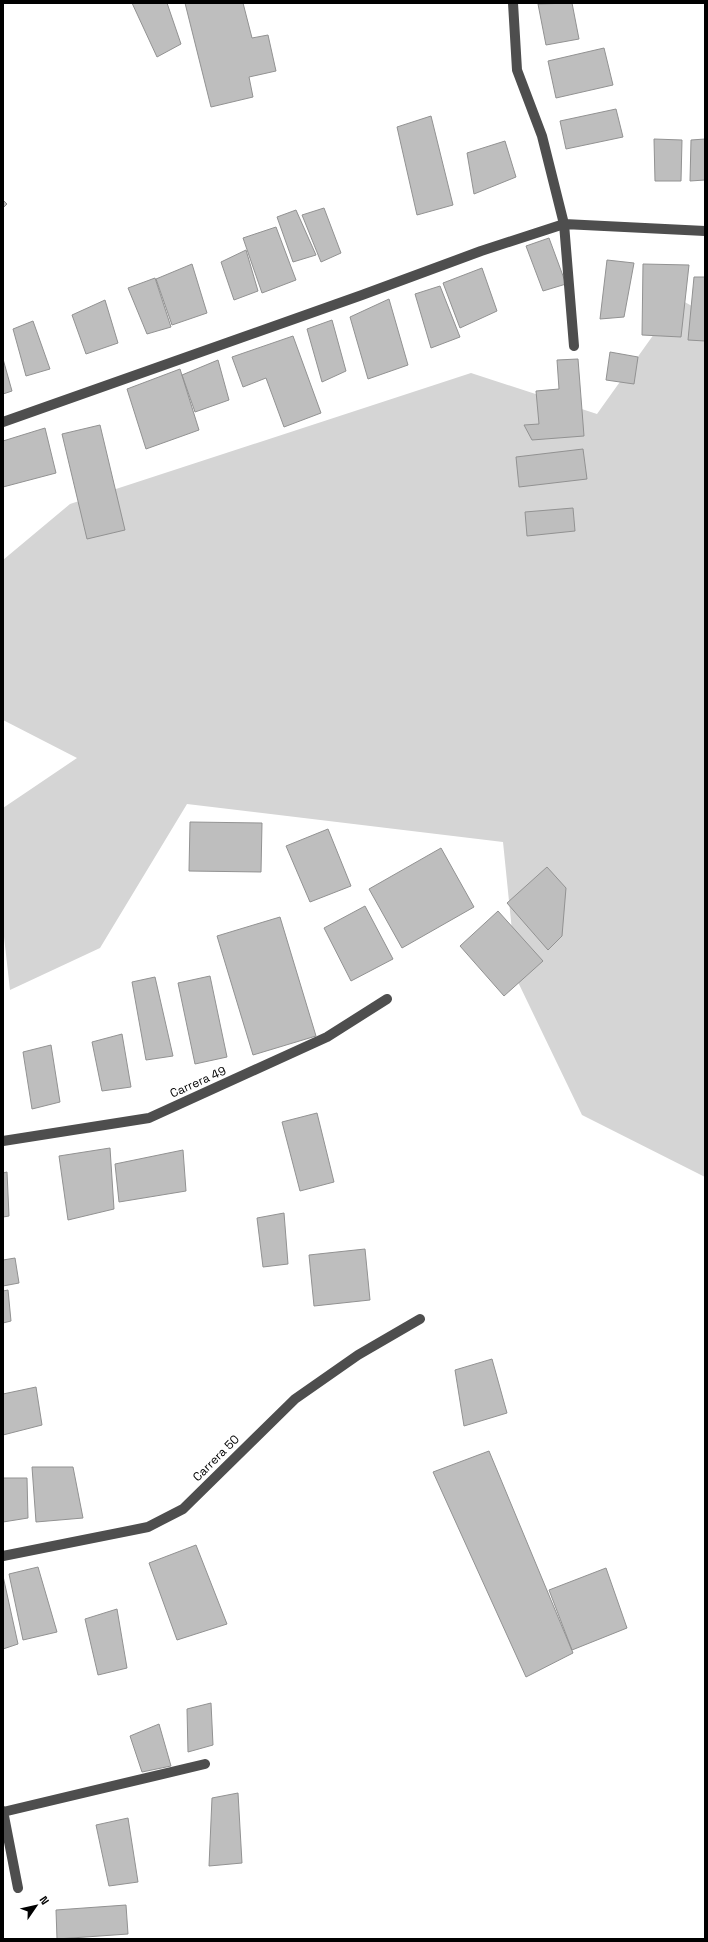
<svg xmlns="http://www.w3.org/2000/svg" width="708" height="1942" font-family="'Space Grotesk',sans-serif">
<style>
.green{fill:#d5d5d5}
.building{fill:#bebebe;stroke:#929292}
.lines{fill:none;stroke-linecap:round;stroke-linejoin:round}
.minor{stroke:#4e4e4e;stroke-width:10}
.labels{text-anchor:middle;stroke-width:3;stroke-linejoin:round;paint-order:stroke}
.street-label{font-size:12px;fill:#000;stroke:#fff}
</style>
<rect width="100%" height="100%" fill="#fff"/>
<path class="green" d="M679 299 705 313V1177L582 1115 517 980 503 842 187 804 100 948 10 990 3 928V808L77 758 3 720V560L70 504 471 373 597 414Z"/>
<path class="building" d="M132 3H167L181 44 157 57Z
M185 3H243L252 38 268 35 276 71 249 77 253 97 211 107Z
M572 3 579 39 546 45 538 4Z
M604 48 613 85 556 98 548 61Z
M616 109 623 137 566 149 560 121Z
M431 116 453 205 417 215 397 127Z
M654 139 682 140 681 181H655Z
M705 139V180L690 181 691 140Z
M505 141 516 177 474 194 467 153Z
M3 200 7 204 3 208Z
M324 208 341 253 321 262 302 215Z
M296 210 316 255 293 262 277 217Z
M276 227 296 280 262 293 243 238Z
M549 238 566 284 543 291 526 246Z
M246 250 258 291 234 300 221 262Z
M607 260 634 263 624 317 600 319Z
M192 264 207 313 172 325 156 279Z
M643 264 689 265 681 337 642 335Z
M482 268 497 311 460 328 443 283Z
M694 277H705V341L688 340Z
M155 278 171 327 147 334 128 288Z
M440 286 460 337 431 348 415 294Z
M389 299 408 365 368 379 350 317Z
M105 300 118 343 86 354 72 315Z
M332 320 346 371 322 382 307 329Z
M33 321 50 369 26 376 13 329Z
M293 336 321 413 284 427 266 378 243 387 232 357Z
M610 352 638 357 634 384 606 380Z
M3 359 12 391 3 394Z
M578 359 584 436 532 440 524 425 539 424 536 391 559 389 557 360Z
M218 360 229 400 195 412 182 375Z
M180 369 199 430 146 449 127 389Z
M100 425 125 530 87 539 62 434Z
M45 428 56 473 3 487V441Z
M583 449 587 479 519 487 516 457Z
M573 508 575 531 527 536 525 512Z
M190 822 262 823 261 872 189 871Z
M328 829 351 886 310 902 286 846Z
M441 848 474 907 402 948 369 889Z
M547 867 566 888 562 936 548 950 507 903Z
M365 906 393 959 351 981 324 928Z
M498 911 543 961 504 996 460 946Z
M280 917 316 1036 253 1055 217 936Z
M210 976 227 1057 195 1064 178 983Z
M155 977 173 1056 146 1060 132 982Z
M122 1034 131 1087 102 1091 92 1042Z
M51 1045 60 1102 32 1109 23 1052Z
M317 1113 334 1182 300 1191 282 1122Z
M110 1148 114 1209 68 1220 59 1156Z
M183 1150 186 1191 119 1202 115 1164Z
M7 1172 9 1216 3 1217V1173Z
M284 1213 288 1264 263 1267 257 1218Z
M365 1249 370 1300 314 1306 309 1255Z
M15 1258 19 1283 3 1286V1260Z
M8 1290 11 1321 3 1323V1291Z
M492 1359 507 1413 464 1426 455 1370Z
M36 1387 42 1425 3 1435V1394Z
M489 1451 573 1653 526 1677 433 1472Z
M32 1467H73L83 1518 36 1522Z
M3 1478H27L28 1518 3 1522Z
M196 1545 227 1624 177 1640 149 1563Z
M38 1567 57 1632 23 1640 9 1574Z
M606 1568 627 1628 572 1650 549 1590Z
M3 1576 18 1644 3 1649Z
M117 1609 127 1668 98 1675 85 1619Z
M211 1703 213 1745 188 1752 187 1709Z
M159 1724 171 1766 142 1772 130 1736Z
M238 1793 242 1863 209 1866 212 1798Z
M128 1818 138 1882 109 1886 96 1825Z
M126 1905 128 1934 57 1939 56 1910Z"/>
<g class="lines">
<path class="minor" d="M513 3 517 70 542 136 564 224 574 346
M3 422 362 295 481 251 564 224 705 231
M3 1141 149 1118 327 1037 387 999
M3 1556 148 1527 183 1509 295 1399 358 1355 420 1319
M3 1811 18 1888
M3 1812 205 1764"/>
</g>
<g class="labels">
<g class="street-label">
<text transform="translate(198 1082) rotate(-24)" y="4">Carrera 49</text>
<text transform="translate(216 1458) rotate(-45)" y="4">Carrera 50</text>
</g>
</g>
<rect width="708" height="1942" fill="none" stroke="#000000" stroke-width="8"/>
<g transform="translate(36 1906) rotate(56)" stroke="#ffffff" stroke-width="3" paint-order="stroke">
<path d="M0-3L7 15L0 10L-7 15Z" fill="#000000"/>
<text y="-6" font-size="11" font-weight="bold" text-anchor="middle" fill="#000000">N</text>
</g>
</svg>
